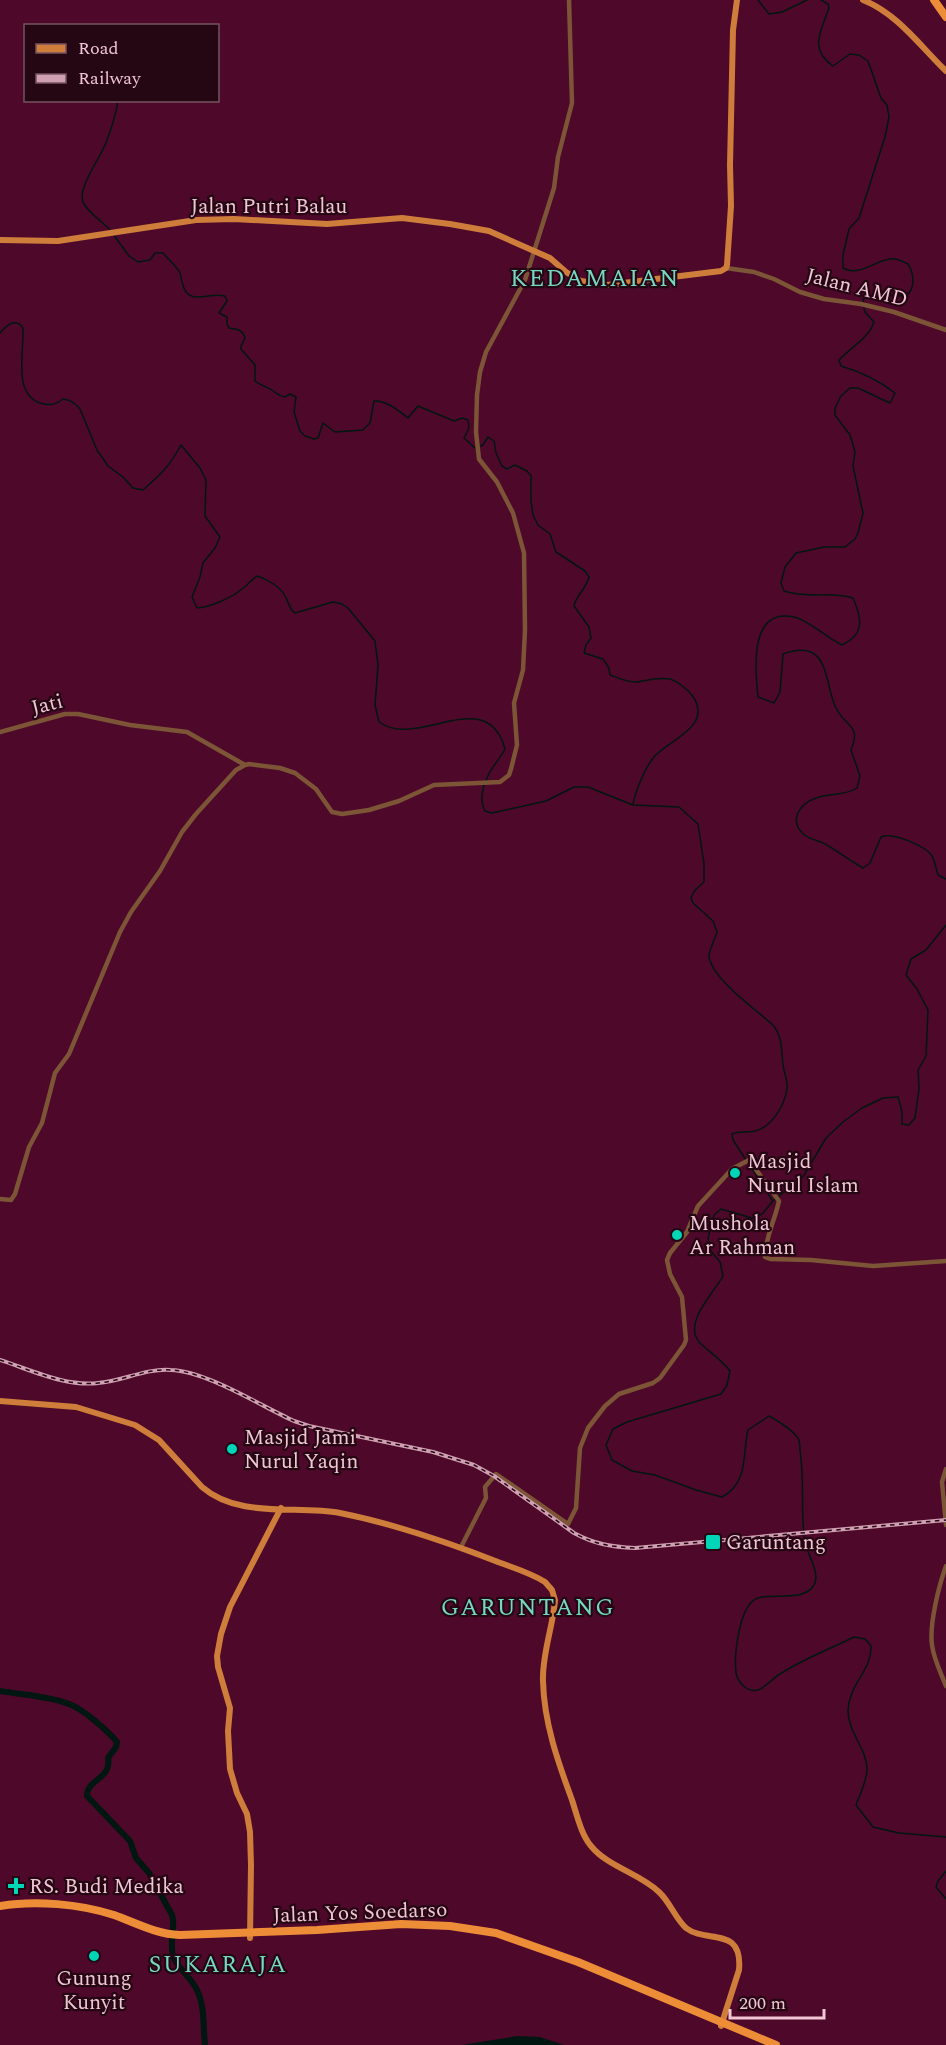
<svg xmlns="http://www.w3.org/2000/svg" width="946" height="2045" font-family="Spectral,serif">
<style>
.water{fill:#001611}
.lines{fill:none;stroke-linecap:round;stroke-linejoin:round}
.stream{stroke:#001611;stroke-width:1.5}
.river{stroke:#001611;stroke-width:6}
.minor{stroke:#7c5537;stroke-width:4.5}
.major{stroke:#ce7d3a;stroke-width:6}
.highway{stroke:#ee8d38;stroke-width:8}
.rail-casing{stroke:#d09fb1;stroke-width:4}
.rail{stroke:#240712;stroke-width:1.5;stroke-dasharray:4.5;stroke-linecap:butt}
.poi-dot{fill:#00d5b7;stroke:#240712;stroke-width:2}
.labels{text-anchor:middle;stroke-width:4.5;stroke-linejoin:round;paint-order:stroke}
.street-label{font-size:21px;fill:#f1c5d3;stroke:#240712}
.poi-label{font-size:21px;fill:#f1c5d3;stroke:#240712;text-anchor:start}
.quarter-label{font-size:24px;letter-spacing:1.5px;fill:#74d8c2;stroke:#240712}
</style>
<rect width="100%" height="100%" fill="#4e082a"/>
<path class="water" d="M517 2036 540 2037 564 2045H462Z"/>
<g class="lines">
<path class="stream" d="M758 0 769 14 782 12 807 0
M821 0 828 4 829 7C823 29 807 48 833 66L850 54 859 55 868 61 881 98 887 105 889 117 885 137 859 218 849 229 843 255V268C859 277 874 261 890 259 896 258 902 261 908 264 914 274 916 288 906 296L875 295 863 299 864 303
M110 230C103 222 90 214 84 204 75 191 100 158 105 145 111 130 116 116 118 100
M113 234 129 256 138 262 150 260 155 253H163C168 259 175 265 179 271 183 279 181 296 196 297 206 298 214 293 225 296L227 301 219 313 227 317V324L229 328C237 329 242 329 245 338L241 346V349L255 365V381C260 385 267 387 272 390 278 394 278 396 285 397L290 394 296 397 294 412 300 431 305 436 314 439 318 438 323 423 335 432 363 430 370 423 374 401C386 400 399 411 408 418L418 406 454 421 462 418 468 420 469 428 464 438 475 448
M864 308 865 312 874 322C869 338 851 347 839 360L841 366C862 372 878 380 895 393L890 403 858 388H850L841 396 835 408V415L850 435 855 452 853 466 863 513 858 533 855 539 845 547H824L796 553 785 567 781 583 784 591C809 599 829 591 853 598 862 619 865 634 842 645 828 638 806 619 794 617 749 607 755 669 758 697L774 703 780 692 783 654C832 636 823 685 837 710 848 729 861 725 851 750L860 776 857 788C845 796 830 793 816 798 799 804 787 822 806 836 812 840 821 841 827 845 840 853 851 861 863 868L870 863 881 837C892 832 926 846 932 856 935 861 936 869 938 875L946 879
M0 333C6 326 15 317 23 328 24 352 13 394 40 403 50 406 55 405 63 399 71 400 75 403 80 409L97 450 108 466 123 477 133 488 143 490C161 474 169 467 181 445L200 468 206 480 205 516 220 537 215 548 203 563 200 577 192 597 197 608C211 607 231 598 242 589 248 585 251 580 257 576 267 579 281 587 285 596 289 603 289 609 295 613L333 602 342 604 348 608 375 641 378 665 375 705 379 722C417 750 487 683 505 749 499 761 489 769 486 781
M480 446 483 445 488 437 494 441 496 453 502 466 507 469 515 465 527 471 531 476V501L533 515 538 525 550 534 556 552 585 571 589 577C586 589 576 595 574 606L589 627 591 638 586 645 584 653 603 659 609 668 610 675C618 678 629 683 637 682 648 680 659 677 670 679 677 681 687 689 692 695 715 727 667 740 653 758 644 770 636 790 633 804
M484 785C482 795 480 802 485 811L492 813 546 801 574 787H588L633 805 679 807 698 824 704 864V882L695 890 691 898 693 903 713 921 717 932C715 939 710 948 709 955 709 977 758 1011 774 1026 783 1039 781 1050 783 1065 784 1073 788 1081 787 1088 785 1105 772 1127 755 1131 747 1133 740 1131 732 1134L733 1140 746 1160
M946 925 926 950 911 959 906 975 917 989 928 1010 926 1056 918 1070 919 1089 915 1118 909 1125 902 1124V1112L898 1097 883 1098 862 1108 843 1122 826 1138 803 1177 773 1201 762 1214 752 1218 721 1209 714 1215 708 1238 710 1250 720 1262 723 1276C714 1293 683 1322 699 1342 709 1352 721 1359 730 1371L727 1385 721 1394 627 1422 613 1429 606 1445 612 1460 632 1471 655 1475 696 1490 722 1497C749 1482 742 1456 748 1430L769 1416C779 1422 791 1428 798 1438 800 1441 800 1447 800 1451 805 1481 800 1512 805 1542 807 1554 821 1574 814 1585 804 1602 774 1593 758 1598 739 1604 734 1655 736 1673 738 1682 747 1693 758 1690 766 1687 773 1678 780 1674 803 1659 830 1649 854 1637L865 1639 871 1646C872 1671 849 1683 848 1711 848 1732 867 1749 867 1769 867 1781 860 1794 856 1805L873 1827 899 1833 946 1837
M749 1164 772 1200
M946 1871 938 1881 936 1887 946 1899"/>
<path class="river" d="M0 1691C23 1695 48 1696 69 1704 83 1709 107 1730 117 1742L116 1747 108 1758C112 1780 87 1778 87 1796L130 1841 136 1858 149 1873 172 1915C176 1928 169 1942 173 1956 178 1969 191 1977 197 1990 205 2006 203 2028 205 2045"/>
<path class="minor" d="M726 268 754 272 774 279 800 292 824 299 861 304 894 312 946 330
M0 732 65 714H78L130 725 187 732 245 765
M0 1199 11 1200 15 1194 29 1147 42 1123 55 1073 69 1054 120 932 131 912 160 871 182 832 196 814 236 770 245 765 249 764 280 768 295 773 316 789 332 812 342 814 369 810 399 801 434 785 500 782 509 775 511 769 517 745 514 703 523 670 525 630 524 553 513 513 497 482 479 459 476 432 477 395 480 372 486 352 525 280 554 188 558 157 572 103 569 0
M946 1469 942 1482 946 1525
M461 1547 486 1498 485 1487 496 1474 568 1524 576 1508 580 1448 588 1428 605 1406 619 1394 653 1383 660 1378 684 1345 686 1340 682 1297 670 1274 667 1260 670 1253 687 1232 698 1206 732 1169 749 1160 779 1201C775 1220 765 1238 765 1257L770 1259 811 1260 873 1266 946 1261
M946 1566C939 1585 929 1625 932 1645 934 1660 941 1673 946 1686"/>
<path class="major" d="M863 0C898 14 920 46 946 71
M0 240 58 241 196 220 234 219 327 224 402 218 450 224 489 231 550 258 566 272 581 281 607 285 721 271 726 268 727 265 731 206 730 165 733 30 737 0
M0 1401 76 1407 135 1425 159 1440 202 1487C239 1519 296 1505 340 1513 395 1524 447 1542 498 1562 514 1568 531 1573 545 1582L552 1590 555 1600C553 1627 542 1654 543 1681 544 1723 558 1762 572 1800 577 1815 581 1834 591 1846 608 1867 639 1873 659 1892 670 1902 675 1918 686 1928 706 1944 743 1925 739 1970L721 2026
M250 1938 251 1865 250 1832 247 1814 237 1793 230 1769 228 1731 230 1708 218 1667 217 1656 221 1634 230 1607 281 1508"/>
<path class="highway" d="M934 0 946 17
M0 1906C35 1900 80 1904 114 1915 136 1923 156 1934 180 1935L317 1930 401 1924 450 1926 496 1933 578 1962 776 2045"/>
<g class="rail-casing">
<path id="rail" d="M0 1360C31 1370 66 1387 98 1383 123 1381 146 1368 171 1370 206 1371 261 1406 294 1421L309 1426 433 1452 474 1465 494 1476 574 1533C594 1544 612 1547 635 1548L946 1520"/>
</g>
<use href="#rail" class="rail"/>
</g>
<g class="poi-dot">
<circle cx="735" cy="1173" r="6"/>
<circle cx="677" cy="1235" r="6"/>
<circle cx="232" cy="1449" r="6"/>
<rect x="705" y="1534" width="16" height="16" rx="3"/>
<path d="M13 1877h6v6h6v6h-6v6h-6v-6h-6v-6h6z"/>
<circle cx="94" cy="1956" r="6"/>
</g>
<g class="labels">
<g class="street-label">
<text x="269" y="213">Jalan Putri Balau</text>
<text transform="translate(857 287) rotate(14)" y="7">Jalan AMD</text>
<text transform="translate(47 704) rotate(-14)" y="7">Jati</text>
<text transform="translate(360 1912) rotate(-2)" y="7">Jalan Yos Soedarso</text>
</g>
<g class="poi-label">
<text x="747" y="1168">Masjid<tspan x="747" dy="24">Nurul Islam</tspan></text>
<text x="689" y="1230">Mushola<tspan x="689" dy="24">Ar Rahman</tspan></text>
<text x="244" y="1444">Masjid Jami<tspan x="244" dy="24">Nurul Yaqin</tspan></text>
<text x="726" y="1549">Garuntang</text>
<text x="29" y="1893">RS. Budi Medika</text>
<text x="94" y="1985" text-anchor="middle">Gunung<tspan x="94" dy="24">Kunyit</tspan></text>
</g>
<g class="quarter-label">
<text x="595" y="286">KEDAMAIAN</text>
<text x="528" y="1615">GARUNTANG</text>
<text x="218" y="1972">SUKARAJA</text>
</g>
</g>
<rect x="24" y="24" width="195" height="78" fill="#240712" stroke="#76535f" stroke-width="1.5"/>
<rect x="36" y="44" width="30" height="9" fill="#ce7d3a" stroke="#76535f" stroke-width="1.5"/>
<text x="78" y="54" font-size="18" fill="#f1c5d3">Road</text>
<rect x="36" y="74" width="30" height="9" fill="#d09fb1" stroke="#76535f" stroke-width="1.5"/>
<text x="78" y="84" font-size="18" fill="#f1c5d3">Railway</text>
<path d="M730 2009v9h94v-9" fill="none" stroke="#f1c5d3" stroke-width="3"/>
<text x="739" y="2009" font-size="18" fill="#f1c5d3" stroke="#240712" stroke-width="4.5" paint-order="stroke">200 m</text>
</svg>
